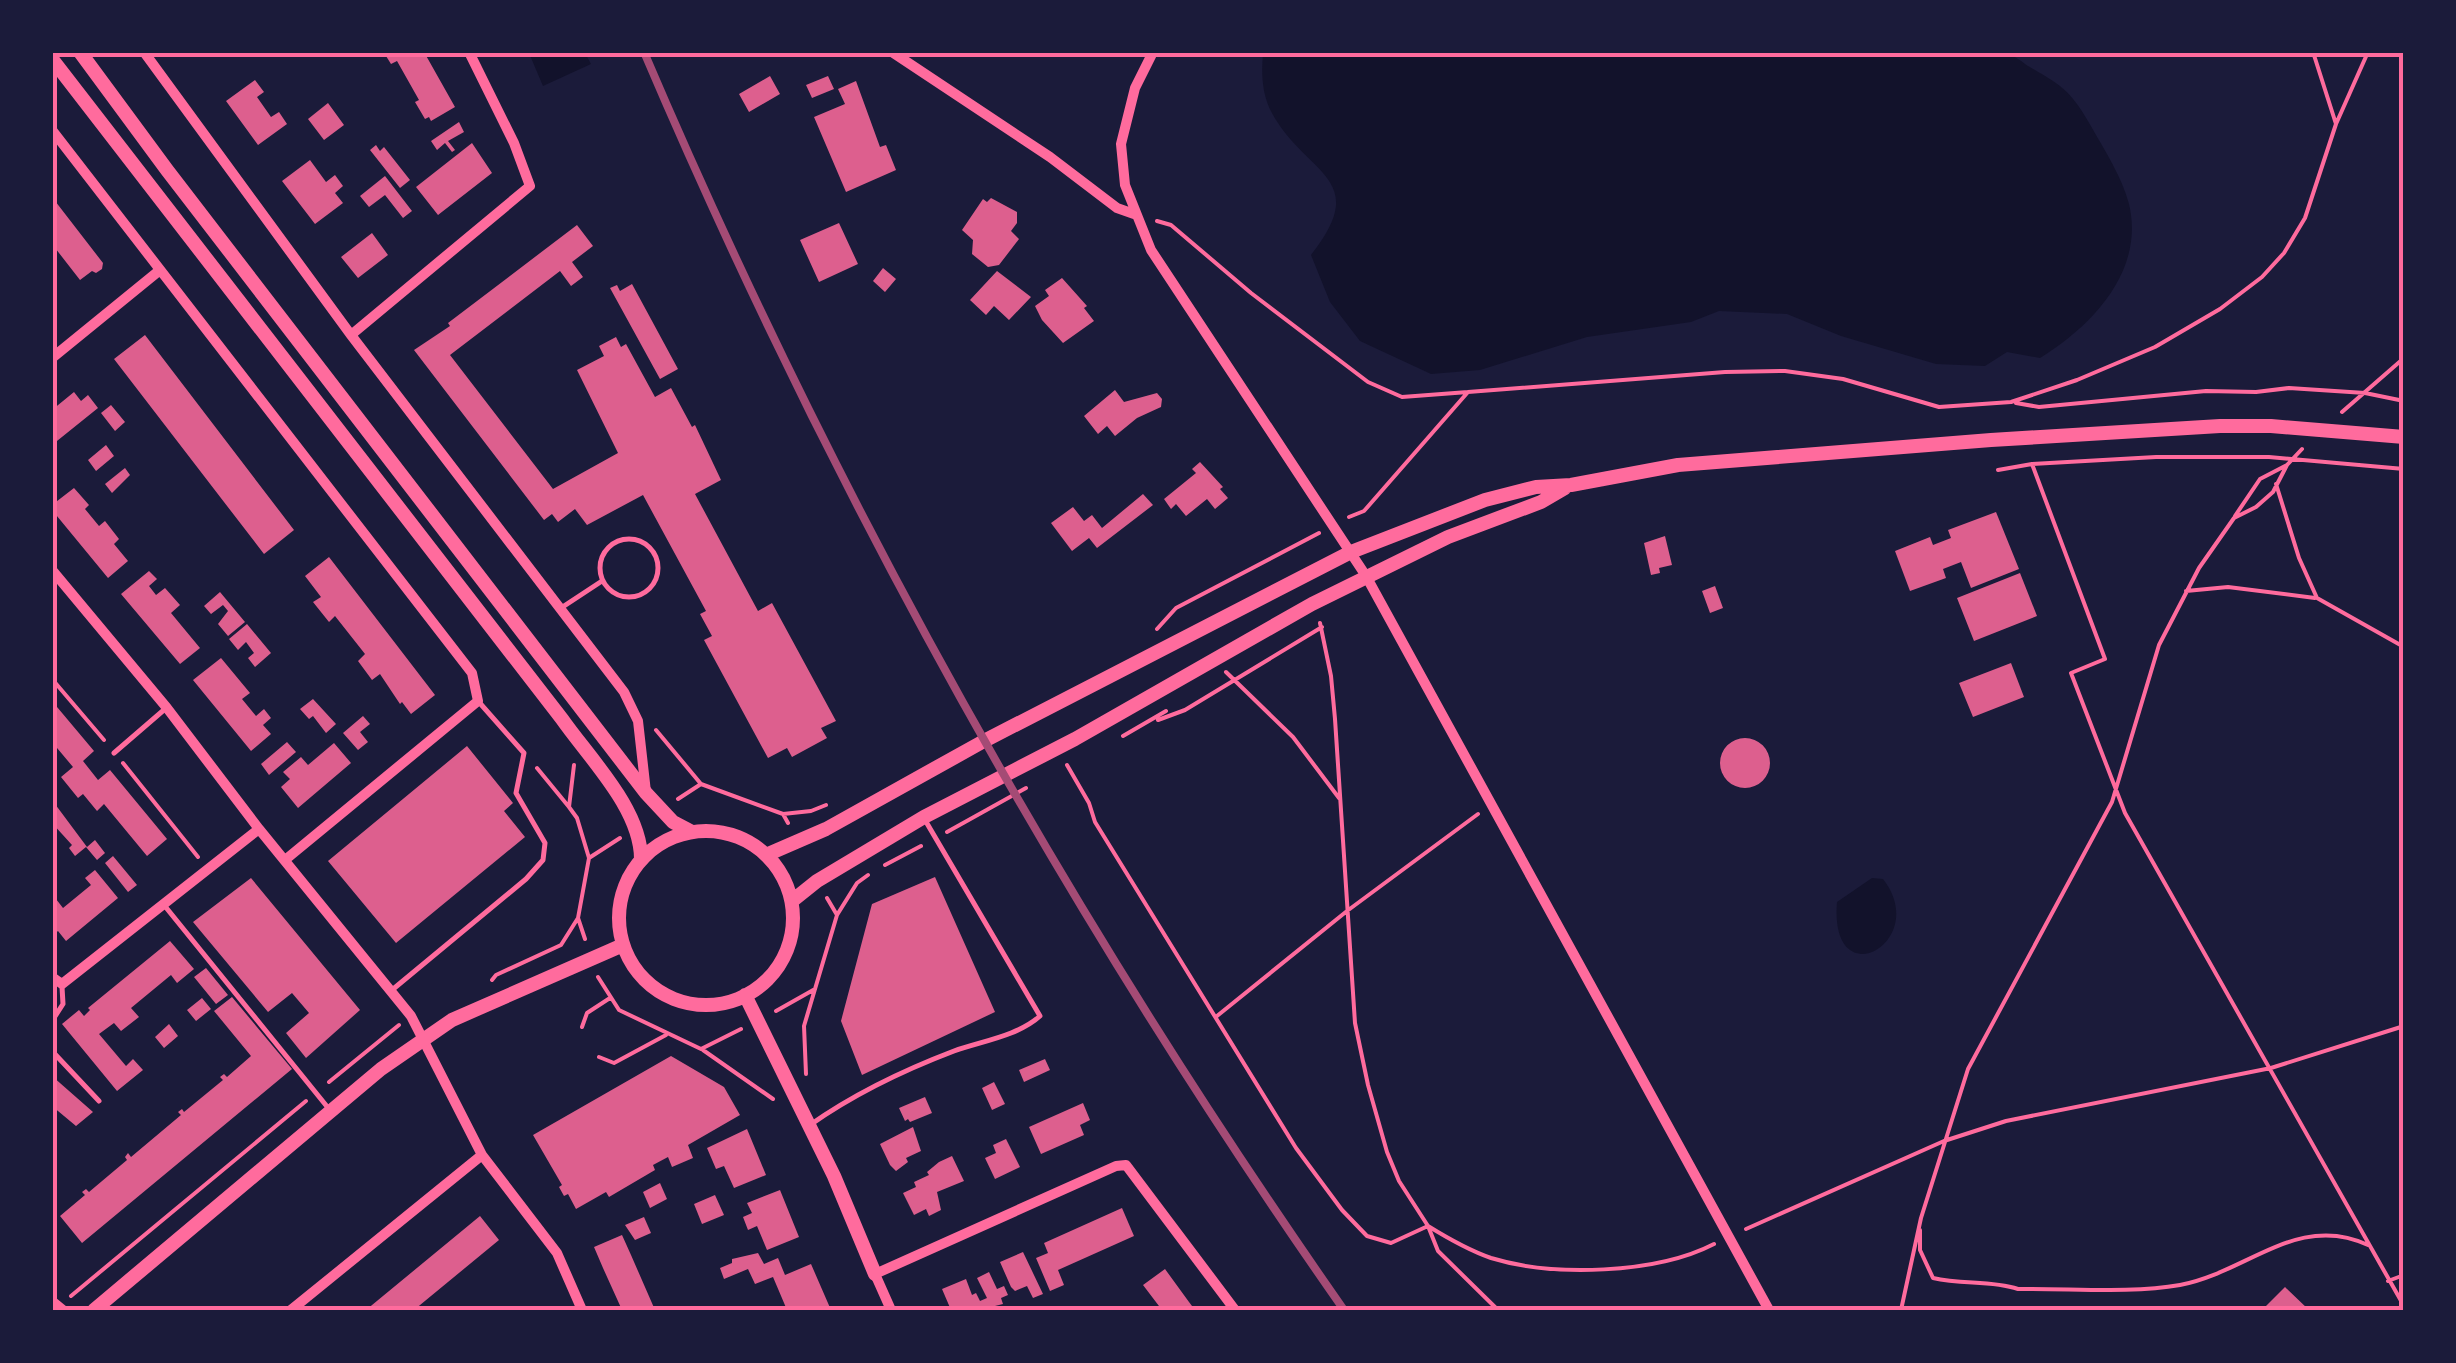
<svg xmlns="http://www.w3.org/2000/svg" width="2456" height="1363" font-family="'Roboto Serif',serif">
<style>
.water{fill:#12122b}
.building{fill:#dd5f8e}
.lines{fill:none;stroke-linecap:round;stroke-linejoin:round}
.path{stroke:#ff6b9d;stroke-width:4}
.service{stroke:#ff6b9d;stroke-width:5}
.minor{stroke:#ff6b9d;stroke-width:10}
.tertiary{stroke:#ff6b9d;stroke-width:14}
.rail{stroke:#a44b75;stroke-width:8}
.neatline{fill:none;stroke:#ff6b9d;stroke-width:4}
</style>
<rect width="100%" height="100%" fill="#1b1b3a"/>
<path class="water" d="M529 53H585L591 64 543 86Z
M1263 53 1790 52C1806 58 1872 52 1894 52 1909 52 1917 59 1932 52 1956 52 1985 49 2008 55 2016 56 2022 62 2028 66 2064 87 2071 91 2092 128 2105 151 2122 177 2129 204 2145 271 2092 326 2040 358L2007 352 1985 366 1936 364 1841 336 1787 314 1719 311 1691 322 1587 337 1480 370 1431 374 1360 341 1330 302 1311 255C1370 180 1311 176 1276 120 1262 99 1261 77 1263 53Z
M1872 878 1883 879C1932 942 1829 999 1837 902Z"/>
<path class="building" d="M393 52H424L455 107 431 121 429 117 425 119 415 102 419 100 397 61 391 64 386 56Z
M770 76 780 94 749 112 739 94Z
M828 76 834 89 812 98 806 85Z
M255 80 264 92 257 97 271 117 279 112 287 124 258 145 226 101Z
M856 81 880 147 886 145 896 170 846 192 814 117 845 104 838 89Z
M328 103 344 125 324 140 308 119Z
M459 122 464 132 448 141 455 150 452 152 445 143 437 150 431 141Z
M472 143 492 173 438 215 416 187Z
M376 145 380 151 384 147 410 180 400 188 370 150Z
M310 160 326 182 335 175 343 186 335 193 343 203 315 224 282 181Z
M385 176 412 211 403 218 385 195 369 207 360 196Z
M52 197 103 263 102 269 96 273 92 271 80 280 52 244Z
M991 198 1017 212V223L1011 231 1019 239 999 265 988 267 972 254 973 240 962 230 983 199 987 202Z
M839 223 858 264 819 282 800 240Z
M577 225 593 246 572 262 583 277 571 286 560 271 450 355 553 489 618 453 577 370 604 356 599 346 616 337 621 347 626 344 655 397 671 388 692 427 695 425 721 480 695 494 758 611 772 603 836 721 821 728 827 738 792 757 787 748 768 758 704 640 712 636 700 614 706 611 643 495 587 525 575 509 558 522 552 514 544 520 414 350 450 326 448 323Z
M372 233 388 255 358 278 341 257Z
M883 268 896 279 885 292 873 281Z
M997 271 1031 297 1009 320 994 306 986 315 970 300Z
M1062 278 1087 306 1084 308 1094 321 1063 343 1042 320 1035 306 1049 296 1045 290Z
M632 284 678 369 660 379 610 288 617 285 620 291Z
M145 335 294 530 264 554 114 359Z
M1115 390 1124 402 1157 393 1162 399 1161 407 1137 418 1115 436 1107 426 1098 434 1084 416Z
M74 392 81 401 88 395 98 408 52 445V410Z
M111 405 125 422 115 431 101 413Z
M106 445 114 456 96 471 88 460Z
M1200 462 1223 487 1220 489 1228 498 1215 509 1207 499 1186 516 1176 504 1171 509 1164 499 1196 473 1192 469Z
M125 468 130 475 112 493 105 484Z
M74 488 89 505 85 509 99 526 105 521 119 539 114 544 128 561 108 578 52 510V505Z
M1143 494 1153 505 1097 548 1089 538 1072 551 1051 523 1073 507 1084 521 1092 515 1102 528Z
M1996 512 2019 569 1971 588 1961 562 1943 569 1946 578 1910 591 1895 551 1930 537 1933 545 1951 538 1948 530Z
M1665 536 1672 565 1659 568 1660 573 1651 575 1644 543Z
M329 557 435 695 411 714 402 702 400 704 380 674 372 680 358 661 365 654 335 616 329 622 313 602 321 597 305 576Z
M149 571 157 579 149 586 156 595 165 588 180 605 171 613 200 648 180 664 121 594Z
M2020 573 2037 616 1974 641 1957 598Z
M1715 586 1723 608 1710 613 1702 591Z
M220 592 245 622 228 636 218 624 228 611 223 605 211 614 204 606Z
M247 624 271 653 255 667 248 658 254 653 246 642 238 650 229 639Z
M221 658 250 693 242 699 256 716 264 709 271 718 263 725 271 734 251 751 193 680Z
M2011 663 2024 697 1973 717 1959 683Z
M313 699 336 724 326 733 313 716 309 719 300 709Z
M52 701 94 751 83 761 98 780 110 770 167 839 147 856 104 804 97 811 83 794 78 798 61 777 73 767 52 742Z
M363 716 370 724 360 732 368 742 358 750 343 733Z
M1720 763a25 25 0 1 1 50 0a25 25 0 1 1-50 0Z
M287 742 296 752 269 775 261 764Z
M334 743 351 763 298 808 281 787 290 779 283 772 301 757 308 765Z
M467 746 513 803 504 811 525 837 396 943 328 861Z
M55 804 87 847 95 840 105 853 97 860 86 847 75 856 69 848 72 845 52 823Z
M113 856 137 885 128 892 105 863Z
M95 870 118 898 66 941 58 931 52 936V902L56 899 63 908 91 885 85 878Z
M935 877 995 1012 862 1075 841 1021 872 904Z
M251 878 360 1010 306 1058 286 1033 309 1013 292 993 268 1012 193 922Z
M170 941 194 969 177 983 171 975 131 1008 139 1017 121 1031 114 1023 99 1034 126 1066 133 1059 143 1070 117 1091 62 1024 79 1010 84 1016 90 1010 88 1008Z
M206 968 228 995 216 1004 194 977Z
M232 997 292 1069 82 1243 60 1216 85 1195 82 1192 86 1189 89 1192 127 1160 125 1157 128 1153 131 1157 181 1115 178 1112 182 1109 184 1112 223 1080 220 1077 224 1074 227 1077 251 1056 214 1011Z
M202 998 211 1009 196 1021 187 1010Z
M169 1024 178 1036 164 1048 155 1037Z
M671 1056 724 1087 740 1115 688 1145 693 1158 672 1167 668 1157 653 1165 655 1170 609 1197 606 1192 576 1209 568 1194 564 1196 559 1187 562 1185 533 1135Z
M1045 1059 1050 1070 1024 1082 1019 1070Z
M52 1076 93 1112 76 1126 52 1106Z
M994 1082 1005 1104 992 1110 982 1088Z
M925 1097 932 1113 910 1122 908 1119 905 1121 899 1108Z
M1083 1103 1090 1120 1080 1125 1084 1135 1041 1154 1029 1127Z
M913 1127 921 1151 906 1158 908 1162 896 1171 890 1165 880 1144Z
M747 1129 766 1175 734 1188 724 1166 716 1169 707 1148Z
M1006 1139 1020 1167 995 1179 985 1158 996 1153 993 1145Z
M952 1156 964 1181 937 1192 941 1210 929 1216 926 1209 914 1215 903 1193 916 1187 914 1182 929 1175 927 1172 939 1162Z
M660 1183 667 1199 650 1208 643 1192Z
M780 1190 799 1237 767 1250 757 1226 748 1230 743 1217 752 1213 747 1203Z
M715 1195 724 1215 702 1224 694 1204Z
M1122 1208 1134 1236 1058 1270 1064 1285 1050 1291 1036 1258 1048 1253 1044 1243Z
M480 1216 499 1240 414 1310H366Z
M644 1217 651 1233 635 1240 625 1225Z
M622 1235 631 1255 655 1310H622L603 1268 594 1247Z
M1023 1252 1043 1294 1033 1298 1027 1286 1015 1291 1011 1287 1000 1262Z
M758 1253 764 1264 778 1258 785 1275 811 1264 831 1310H787L773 1277 755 1284 748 1269 724 1279 720 1268 732 1263V1259Z
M1165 1269 1189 1302 1195 1310H1162L1143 1285Z
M989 1272 997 1289 1004 1286 1008 1295 1001 1298 1003 1304 979 1310H951L942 1289 966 1279 972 1295 976 1293 980 1301 987 1298 977 1278Z
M2285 1287 2309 1310H2262Z"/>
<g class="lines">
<path class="path" d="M2313 52 2336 124
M1157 221 1171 225 1251 293 1368 382 1402 397 1468 392
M2016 403 2039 407 2206 391 2256 392 2289 388 2365 393 2404 401
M2342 412 2404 358
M2032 464 2156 457H2269L2404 469
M1998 470 2032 464 2105 659 2071 673 2125 813 2404 1306
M2276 484 2299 558 2317 598 2404 647
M2235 516 2260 479 2287 465
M1349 517 1364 511 1468 392 1725 372 1785 371 1843 379 1939 407 2011 402 2077 380 2155 347 2220 309 2262 277 2284 253 2305 218 2336 124 2368 52
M2186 591 2228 587 2315 598
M1320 623 1331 676 1335 719 1355 1023 1368 1085 1387 1152 1399 1181 1428 1226 1438 1251 1498 1310
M1157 629 1176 608 1319 533
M1226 672 1293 737 1339 798
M52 679 104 740
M1158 720 1185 710 1322 627
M656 730 701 784
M1123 736 1166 711
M123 763 198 857
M574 765 569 807 577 818 589 858
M1067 765 1089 803 1095 822 1296 1148 1342 1210 1367 1236 1391 1243 1428 1226C1449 1239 1468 1250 1491 1258 1553 1277 1656 1274 1714 1244
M537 768 569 807
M678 799 701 784 783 814 788 823
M783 814 811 811 826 805
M947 832 1026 788
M885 865 921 846
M827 898 837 915
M585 939 578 918 589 858 620 838
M598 977 619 1010 701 1049 741 1029
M492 980 496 975 561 945 578 918
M776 1011 815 989
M1217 1016 1347 911 1478 814
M582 1027 587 1013 610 998
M703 1050 773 1099
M599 1057 614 1063 666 1035
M806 1074 804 1026 837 915 857 883 868 875
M329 1082 399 1025
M1746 1229 1944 1141 2006 1121 2271 1068 2404 1026
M1920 1230V1250L1933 1278C1962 1285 1990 1280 2018 1289 2069 1288 2130 1294 2180 1285 2246 1273 2298 1212 2368 1245
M2388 1281 2404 1275
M71 1296 306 1101
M1901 1310 1921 1218 1968 1069 2112 802 2159 645 2199 568 2234 518 2256 507 2273 492 2287 465 2302 449"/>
<path class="service" d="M600 568a29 29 0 1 1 58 0a29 29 0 1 1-58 0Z
M561 608 602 581
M114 753 165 709
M164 905 329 1109
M392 990 526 879 543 860 545 843 516 793 524 753 478 701
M52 1021 63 1004 62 987
M52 1051 99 1101
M810 1125C854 1094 904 1070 954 1051 982 1041 1018 1036 1040 1016L925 820"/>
<path class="minor" d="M144 52 351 335 624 692 638 721 646 792
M892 52 1050 157 1117 208 1134 214
M1153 52 1135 88 1121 144 1125 185 1151 250 1366 576 1769 1310
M52 130 472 673 478 701 285 860
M351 335 530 186 514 143 469 52
M52 358 160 270
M52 570 167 708 259 829 411 1016 482 1155 557 1253 582 1310
M52 977 62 984 259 829
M52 1301 63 1310
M291 1310 482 1155
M891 1310 875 1274 1116 1166 1126 1165 1235 1310"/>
<path class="tertiary" d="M80 52 167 170 646 793 673 822 692 832
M52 59 562 719C590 759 641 809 641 859
M619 918a87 87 0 1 1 174 0a87 87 0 1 1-174 0Z
M766 855 826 829 984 741 1351 552 1485 500 1536 487 1571 485 1678 465 1991 440 2220 426H2271L2404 437
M792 901 817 881 924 817 1075 739 1312 604 1448 537 1541 502 1565 488
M745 995 834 1176 875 1274
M94 1310 381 1069 452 1020 623 945"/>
<path class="rail" d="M644 52C833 495 1068 916 1344 1310"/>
</g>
<rect width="2456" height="1363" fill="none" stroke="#1b1b3a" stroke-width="110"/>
<rect x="55" y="55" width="2346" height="1253" class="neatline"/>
</svg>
